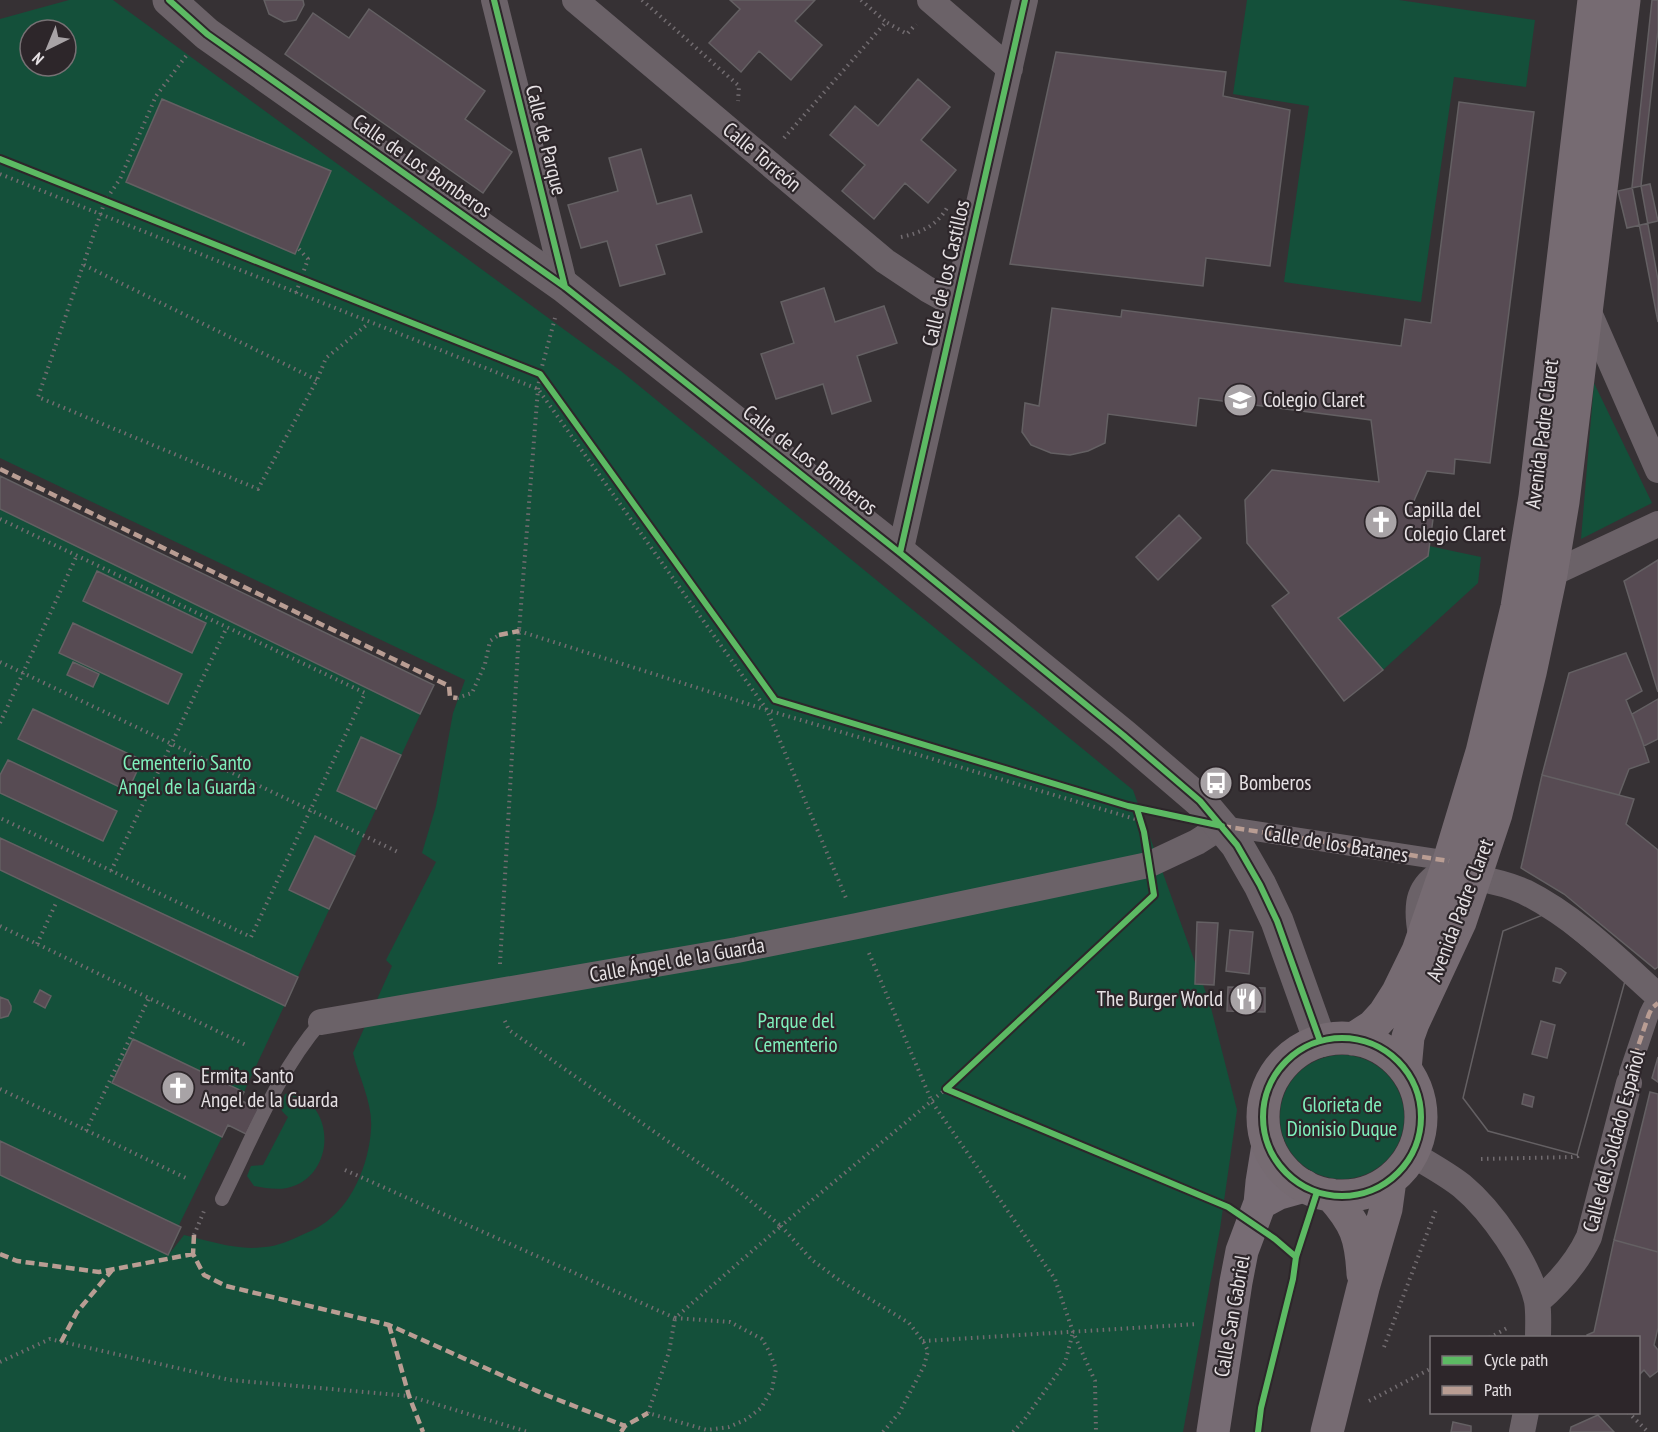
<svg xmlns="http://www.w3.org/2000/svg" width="1658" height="1432" font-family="'PT Sans Narrow',sans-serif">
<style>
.green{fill:#14503a;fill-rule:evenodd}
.building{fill:#574b53;stroke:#646063;stroke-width:1.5;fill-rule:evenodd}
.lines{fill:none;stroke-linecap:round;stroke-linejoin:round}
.path{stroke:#726c70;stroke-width:4;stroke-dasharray:1.5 4.5;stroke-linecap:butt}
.service{stroke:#6b6268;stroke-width:14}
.pedestrian{stroke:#6b6268;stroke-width:20}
.minor{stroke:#6b6268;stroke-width:26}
.tertiary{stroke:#6b6268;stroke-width:33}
.secondary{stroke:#776c74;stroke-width:33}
.primary{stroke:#766b72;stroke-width:33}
.quiet{stroke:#b99d93;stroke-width:4.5;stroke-dasharray:9 4.5;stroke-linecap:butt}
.cycleway-casing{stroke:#2d262a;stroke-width:10}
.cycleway{stroke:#5cba63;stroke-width:6}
.labels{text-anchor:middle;stroke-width:4.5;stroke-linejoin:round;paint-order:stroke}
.street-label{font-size:21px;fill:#e6e1e4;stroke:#2d262a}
.poi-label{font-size:21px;fill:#e6e1e4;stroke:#2d262a;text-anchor:start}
.park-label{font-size:21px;fill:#7ff1bc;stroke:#2d262a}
</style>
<rect width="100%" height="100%" fill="#363134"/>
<path class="green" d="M69 0H113L621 371 1133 790 1210 1004 1237 1110 1220 1229 1183 1432H0V476L434 685 244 1092 133 1040 112 1083 222 1137 179 1225 181 1227 170 1253 184 1235C210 1241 238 1251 265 1247 278 1246 291 1240 304 1234 309 1232 315 1229 320 1226 352 1207 369 1164 371 1129 373 1103 359 1078 353 1053L392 966 386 960 436 862 422 853 436 806 453 713 465 680 0 458V19ZM30 30H66V66H30Z
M1247 0H1399L1535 20 1526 87 1454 77 1421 302 1284 282 1309 106 1233 94Z
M1594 383 1652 503 1581 539Z
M1429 546 1481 557 1478 583 1383 670 1338 618 1428 556Z
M1280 1117a62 62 0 1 1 124 0a62 62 0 1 1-124 0Z
M292 1093C338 1107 334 1178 287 1188 276 1190 265 1188 254 1186L247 1176 251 1166 263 1165 288 1117C277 1107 280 1106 285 1094Z"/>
<path class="building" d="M264 0H303L304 5 296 20 284 22 269 14Z
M730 0H815L795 21 822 45 791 80 759 51 741 72 709 43 740 9Z
M1652 0H1658V30L1641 186 1658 280V322L1632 187Z
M369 9 485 91 465 119 512 152 483 193 285 54 313 13 349 38Z
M1056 52 1226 72 1223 96 1290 110 1270 266 1206 258 1203 286 1010 264Z
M918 79 950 107 921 140 956 170 928 203 905 183 874 219 842 191 865 165 830 135 855 106 878 126Z
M162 99 331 171 295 254 126 182Z
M1459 102 1534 112 1490 463 1455 459 1454 474 1427 471 1413 503 1433 519 1428 556 1338 618 1383 670 1344 701 1272 606 1289 593 1247 543 1245 500 1272 470 1379 482 1371 420 1199 398 1196 426 1108 414 1105 443 1088 451 1070 455 1051 453 1031 445 1022 432 1025 403 1039 406 1052 308 1121 317 1122 310 1401 346 1405 319 1431 323Z
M641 149 657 204 691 195 702 232 656 245 665 274 620 286 607 241 581 248 568 205 618 191 609 158Z
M1650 184 1658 221 1627 228 1618 191Z
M824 288 835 322 884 306 897 343 857 356 871 401 832 414 823 384 776 399 761 354 794 343 781 302Z
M0 476 434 685 420 714 0 509Z
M1179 515 1201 538 1158 580 1136 557Z
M1658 560V692L1624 581Z
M97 571 206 623 192 653 83 601Z
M73 623 182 674 168 704 59 653Z
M1626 653 1642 691 1626 700 1641 737 1649 762 1629 769 1619 795 1542 775 1569 673Z
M73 662 99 674 93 687 67 675Z
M1658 699V739L1644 746 1632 714Z
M33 709 142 760 128 791 18 739Z
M361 737 401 755 376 809 337 791Z
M8 760 117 811 103 841 0 793V775Z
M1542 775 1634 799 1626 824 1658 850V967L1655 969 1564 894 1521 868Z
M315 836 355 856 329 909 289 890Z
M0 838 298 977 285 1006 0 870Z
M1545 914 1625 981 1577 1155 1488 1131 1463 1098 1503 931ZM1556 968 1561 969 1566 973 1560 983 1553 981ZM1541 1021 1555 1025 1547 1058 1532 1054ZM1524 1094 1534 1097 1532 1107 1522 1104Z
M1545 914 1625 981 1577 1155 1488 1131 1463 1098 1503 931Z
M1197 922 1218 923 1214 985 1195 984Z
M1230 930 1253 932 1249 974 1226 971Z
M1228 987 1265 988V1012L1227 1011Z
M40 990 51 996 45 1008 34 1002Z
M0 997 8 1000 11 1006V1010L8 1016 1 1018H0Z
M133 1039 244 1092 240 1100 259 1109 246 1134 228 1125 222 1137 112 1083Z
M1658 1057V1082L1652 1078Z
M1650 1092 1658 1094V1252L1614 1240Z
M0 1141 181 1227 168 1255 0 1175Z
M1614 1240 1658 1252V1328L1654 1345 1658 1350V1371L1650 1377 1644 1370 1638 1376V1338H1588L1587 1335 1594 1332Z
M1598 1415 1614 1432H1570L1571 1427Z
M1453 1422 1471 1426V1432H1451Z"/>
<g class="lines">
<path class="path" d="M642 0 739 86 738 101
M861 0 886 22
M186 56 156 96 120 179 105 201 38 397 258 489 317 380 326 358 369 323
M784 138 886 22 907 34 916 24
M0 174 538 389 767 710 1142 821
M901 237C921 233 938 225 948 206
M84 265 317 380
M296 293 308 259 298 248
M0 519 365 693 251 937 0 818
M519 631 767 710 846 898
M0 662 398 852
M457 698 472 693 485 664 490 641 499 635
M0 723 77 555
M111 871 227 627
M0 926 248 1046
M37 944 56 903
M869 953 932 1102 1055 1279 1073 1332 1095 1381 1096 1432
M500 964 519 631 538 389 540 374 555 318
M0 1089 188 1179
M86 1131 149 998
M1481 1159 1572 1157 1578 1156 1581 1153
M345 1170 675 1318 781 1226 736 1189 509 1030 504 1019
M194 1235 204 1211
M675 1318 730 1322 762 1339 769 1351 776 1369 772 1389 761 1408 747 1419 729 1427 707 1430 648 1413 669 1352Z
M1489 1338 1509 1327
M923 1341 1198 1324
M1384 1347 1437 1207
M0 1362 50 1339 230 1380 409 1396 528 1432
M1369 1401 1432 1368
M1628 1412 1648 1432
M883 1432 899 1413 924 1366 928 1351 923 1341 909 1323 839 1280 812 1260 781 1226 946 1089
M1013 1432 1024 1420 1065 1363 1073 1332"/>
<path class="service" d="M1415 935C1409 903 1412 882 1442 865
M222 1199C252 1139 277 1073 321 1022"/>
<path class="pedestrian" d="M1222 826 1449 861
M1629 1083V1073L1649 1014 1652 1008 1658 1003"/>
<path class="minor" d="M494 0 565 287
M575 0 885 261 927 289 956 305
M930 0 1010 69
M1587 308 1658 470
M900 553 1025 0
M1551 574 1658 524
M1476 878C1493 881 1510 885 1525 892 1575 917 1617 959 1658 996
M321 1022 737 950 857 926 1148 865 1197 842 1222 826
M1412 1154C1428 1164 1447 1174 1462 1186 1492 1211 1528 1263 1537 1301 1539 1313 1538 1325 1538 1338
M1537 1302C1559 1283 1577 1263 1589 1237L1629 1083
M1522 1432 1526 1412"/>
<path class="tertiary" d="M169 0 207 34 565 287 900 553 1123 735 1200 801 1237 845 1260 885 1277 921 1320 1041"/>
<path class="secondary" d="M1260 1203 1279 1193 1304 1186
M1213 1432 1236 1282 1242 1251 1260 1203 1262 1182 1268 1145"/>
<path class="primary" d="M1263 1117a79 79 0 1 1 158 0a79 79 0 1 1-158 0Z
M1353 1039 1373 1026 1384 1014 1398 992 1418 951 1449 861 1482 752 1517 607 1535 497 1594 0
M1405 1069 1408 1037 1413 1023 1460 922 1496 814 1530 673 1551 574 1563 502 1624 0
M1331 1195C1356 1223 1361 1237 1363 1274
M1327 1432 1363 1288 1386 1209 1390 1180"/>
<path class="quiet" d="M0 469 449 686 450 697 457 698
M499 635 519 631
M1222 826 1449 861
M1629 1083V1073L1649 1014 1652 1008 1658 1003
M194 1235 193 1254 204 1275 226 1286 389 1325 546 1395 625 1426
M0 1254 17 1261 99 1272 193 1254
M389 1325 409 1396 423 1432
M61 1342 77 1312 113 1269
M621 1432 625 1426 648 1413"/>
<g class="cycleway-casing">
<path id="cycleway" d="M169 0 207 34 565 287 900 553 1123 735 1200 801 1237 845 1260 885 1277 921 1320 1041
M494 0 565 287
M0 159 540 374 775 700 1128 806 1222 826
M900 553 1025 0
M1137 809 1144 832 1154 895 946 1089 1228 1207 1275 1239 1296 1257
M1263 1117a79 79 0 1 1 158 0a79 79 0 1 1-158 0Z
M1258 1432 1261 1408 1293 1279 1296 1257 1317 1192"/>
</g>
<use href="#cycleway" class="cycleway"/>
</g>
<defs>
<g id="school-disc" transform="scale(1.725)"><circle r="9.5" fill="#a8a3a6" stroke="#2d262a"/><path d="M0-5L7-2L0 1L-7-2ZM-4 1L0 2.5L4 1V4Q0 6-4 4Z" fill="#fff"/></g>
<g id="church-disc" transform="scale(1.725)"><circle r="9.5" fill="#a8a3a6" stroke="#2d262a"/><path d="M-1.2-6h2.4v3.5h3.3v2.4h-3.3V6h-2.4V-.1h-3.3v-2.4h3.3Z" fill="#fff"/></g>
<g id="bus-disc" transform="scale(1.725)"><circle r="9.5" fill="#a8a3a6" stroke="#2d262a"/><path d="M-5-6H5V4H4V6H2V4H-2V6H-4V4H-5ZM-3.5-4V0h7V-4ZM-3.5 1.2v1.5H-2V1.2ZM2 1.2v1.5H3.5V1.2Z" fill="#fff"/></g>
<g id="restaurant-disc" transform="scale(1.725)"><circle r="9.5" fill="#a8a3a6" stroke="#2d262a"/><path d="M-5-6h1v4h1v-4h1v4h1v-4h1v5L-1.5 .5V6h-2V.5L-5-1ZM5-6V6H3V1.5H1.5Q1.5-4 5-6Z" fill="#fff"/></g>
</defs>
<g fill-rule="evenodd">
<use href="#school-disc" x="1240" y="400"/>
<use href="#church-disc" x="1381" y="522"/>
<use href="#bus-disc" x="1216" y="783"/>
<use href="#restaurant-disc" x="1246" y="999"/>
<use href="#church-disc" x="178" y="1088"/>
</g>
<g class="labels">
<g class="street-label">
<text transform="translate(546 140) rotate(76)" y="7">Calle de Parque</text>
<text transform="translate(762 157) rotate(40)" y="7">Calle Torreón</text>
<text transform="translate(422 166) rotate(35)" y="7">Calle de Los Bomberos</text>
<text transform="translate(946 273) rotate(-77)" y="7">Calle de los Castillos</text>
<text transform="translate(1542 434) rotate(-83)" y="7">Avenida Padre Claret</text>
<text transform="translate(810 460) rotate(38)" y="7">Calle de Los Bomberos</text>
<text transform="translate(1336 844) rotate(9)" y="7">Calle de los Batanes</text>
<text transform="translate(1460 910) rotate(-69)" y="7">Avenida Padre Claret</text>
<text transform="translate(677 960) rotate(-10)" y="7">Calle Ángel de la Guarda</text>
<text transform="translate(1614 1141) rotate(-75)" y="7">Calle del Soldado Español</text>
<text transform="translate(1232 1316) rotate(-80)" y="7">Calle San Gabriel</text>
</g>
<g class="poi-label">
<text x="1263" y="407">Colegio Claret</text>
<text x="1404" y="517">Capilla del<tspan x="1404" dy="24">Colegio Claret</tspan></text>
<text x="1239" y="790">Bomberos</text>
<text x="1223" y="1006" text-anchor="end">The Burger World</text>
<text x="201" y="1083">Ermita Santo<tspan x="201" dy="24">Angel de la Guarda</tspan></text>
</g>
<g class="park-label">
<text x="187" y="770">Cementerio Santo<tspan x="187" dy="24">Angel de la Guarda</tspan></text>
<text x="796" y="1028">Parque del<tspan x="796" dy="24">Cementerio</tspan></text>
<text x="1342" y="1112">Glorieta de<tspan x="1342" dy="24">Dionisio Duque</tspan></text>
</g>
</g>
<rect x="1430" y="1336" width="210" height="78" fill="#2d262a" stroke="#777174" stroke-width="1.5"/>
<rect x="1442" y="1356" width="30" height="9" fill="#5cba63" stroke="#777174" stroke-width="1.5"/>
<text x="1484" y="1366" font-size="18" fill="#e6e1e4">Cycle path</text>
<rect x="1442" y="1386" width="30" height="9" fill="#b99d93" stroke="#777174" stroke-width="1.5"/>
<text x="1484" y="1396" font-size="18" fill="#e6e1e4">Path</text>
<g transform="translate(48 48) rotate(223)"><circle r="28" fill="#2d262a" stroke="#777174" stroke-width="1.5"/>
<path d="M0-4.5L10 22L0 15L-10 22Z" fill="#a8a3a6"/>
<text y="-9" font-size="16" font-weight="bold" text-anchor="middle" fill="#e6e1e4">N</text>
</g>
</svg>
